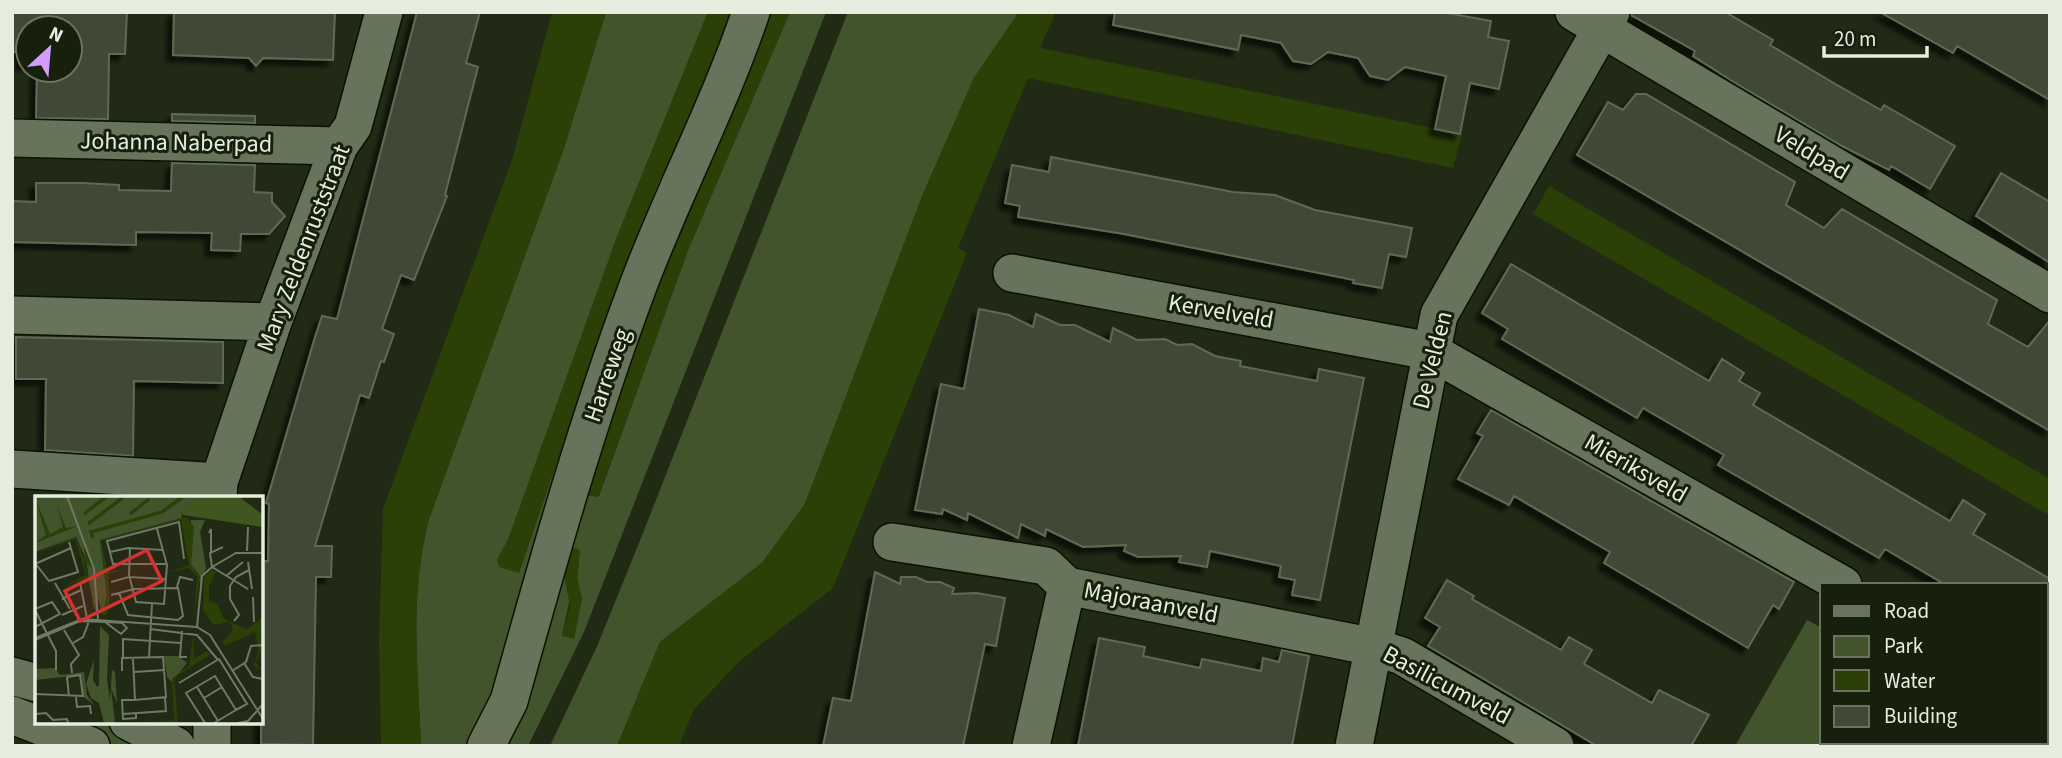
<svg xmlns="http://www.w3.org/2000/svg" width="2062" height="758" font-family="'Source Sans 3',sans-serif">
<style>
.green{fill:#42542b;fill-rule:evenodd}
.water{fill:#2b4006}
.building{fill:#404a34;stroke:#5f6a53;stroke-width:2;filter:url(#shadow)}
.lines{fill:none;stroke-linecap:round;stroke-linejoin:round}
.minor-casing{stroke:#0a1202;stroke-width:40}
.minor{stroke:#68735b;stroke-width:37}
.labels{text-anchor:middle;stroke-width:6;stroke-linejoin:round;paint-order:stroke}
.street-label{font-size:24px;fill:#e6eddf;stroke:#17200c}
.inset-river{fill:none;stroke:#2b4006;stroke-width:3.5}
.inset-road{fill:none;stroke:#707866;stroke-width:2}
.view{fill:#d73231;fill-opacity:0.15;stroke:#d73231;stroke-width:3.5}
.inset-edge{fill:none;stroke:#e6eddf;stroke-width:3.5}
</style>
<defs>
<filter id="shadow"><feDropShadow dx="-6" dy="6" stdDeviation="2" flood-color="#0009"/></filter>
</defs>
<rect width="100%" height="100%" fill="#212a15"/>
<path class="green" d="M606 12H708L617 237 508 540 497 560 519 572 609 310 658 183 693 115 731 12H741L472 746H421C418 668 409 595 429 519L564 148Z
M763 12H770L757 55 669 255 587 495 599 496 688 250 790 12H826L584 632 528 746H504L599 428ZM580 550 577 579 582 599 562 636Z
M848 12H1019L974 78 923 194 805 504 762 563 660 642 617 746H550L598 644 639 543Z
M1807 620 1822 628V742H1835L1833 746H1735Z
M58 721H107L149 746H115Z"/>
<path class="water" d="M552 12H606L564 148 429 519C409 595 418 668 421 746H381L379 640 383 509 512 160Z
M708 12H731L693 115 658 183 609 310 519 573 499 567 497 560 508 540 617 237Z
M770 12H790L688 250 598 497 586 495 645 318 757 55Z
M1019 12H1056L1040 48 1462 134 1453 168 1028 78 958 248 967 253 833 588 742 659 694 709 679 746H617L660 642 762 563 805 504 923 194 974 78Z
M1549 186 2050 479V516L1533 214Z
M572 547 580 550 577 579 582 599 574 639 562 636 570 606 564 576Z"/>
<path class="building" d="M12 12H127L125 54H109L108 119 36 118 37 70H70V28H28V65L22 64V52H12Z
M174 12H335L333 60 263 58 256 66 249 58 173 55Z
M417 12H480L466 63 478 67 445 195 447 196 414 280 401 275 382 329 394 334 384 362 381 361 369 398 360 395 315 546H332L331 577H316L313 745 261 744V561H268L269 504 266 503 315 337 322 316 337 319Z
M1115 12H1442L1491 21 1488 37 1509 41 1499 89 1470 83 1460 134 1435 129 1446 76 1405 67 1388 80 1370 76 1358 58 1328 52 1311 64 1293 61 1281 43 1241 35 1238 50 1113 25Z
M1632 12H1725L1773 40 1770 45 1837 85 1881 110 1884 105 1955 146 1930 189 1891 166 1889 170 1842 146 1737 84 1693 56 1695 51 1631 15Z
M1880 12H2050V100L1957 46 1953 53Z
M1636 94H1646L1795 182 1786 205 1824 228 1842 209 1997 300 1988 324 2028 347 2050 320V431L1577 155 1608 102 1623 110Z
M172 114 255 116V123L172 121Z
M1051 157 1233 192 1275 195 1315 210 1412 228 1406 257 1389 254 1382 288 1353 283 1354 280 1124 234 1018 217 1020 206 1005 203 1012 165 1049 172Z
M172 163 255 165 254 192 272 193V202L285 216 269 234H241L240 251 211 250 212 233 136 232V245L12 242V201L36 202V183H83L119 185V190L171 191Z
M2001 173 2050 202V263L1976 216Z
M1511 264 1709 381 1722 359 1744 373 1739 381 1760 393 1753 405 1950 521 1963 500 1985 514 1973 534 2050 579V585H1946L1885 549 1879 558 1718 465 1724 455 1643 408 1637 418 1502 339 1508 329 1482 313Z
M979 309 1009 315 1033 327 1036 314 1060 325H1075L1110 342 1113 328 1137 340 1165 339 1177 345 1192 344 1215 356 1241 361 1240 366 1317 381 1319 369 1364 378 1320 600 1292 595 1295 580 1279 577 1281 566 1210 551 1207 567 1179 562 1181 556 1138 557 1124 551 1126 545 1083 547 1046 529 1045 536 1021 524 1018 538 968 513 967 520 943 509 942 514 915 510 941 384 964 389Z
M16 337 223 342V383L134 381 133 456 45 450 46 379H16Z
M1491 410 1794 582 1779 609 1773 605 1748 648 1604 563 1610 552 1514 496 1509 505 1458 479 1483 436 1477 433Z
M875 572 900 584 901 577H916L927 582H940L954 588 952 594 977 593 1005 598 996 646 985 644 963 746H823L833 698 851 701Z
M1447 580 1474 596 1472 599 1561 650 1569 637 1592 650 1584 664 1652 703 1659 690 1709 715 1691 746H1597L1428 646 1440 627 1425 618Z
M1099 638 1145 647 1143 656 1200 668 1202 659 1261 671 1263 658 1279 662 1282 650 1309 656 1292 746H1078Z"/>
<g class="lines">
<g class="minor-casing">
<path id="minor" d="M1574 12 2050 294
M12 138 339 146
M1012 273 1430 351 1843 585
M12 315 273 322
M12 469 219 482
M218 497 219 482 273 322 339 146 353 126 384 12
M892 542 1046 566 1067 586 1374 647 1402 656 1555 746
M12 676 37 683
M2046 702 2050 704
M12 715 91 746
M128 721 176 746
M212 746V721
M486 746 509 701C548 561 587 422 638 286 673 193 719 106 751 12
M1031 746 1067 586
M1354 746 1439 315 1611 12"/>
</g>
<use href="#minor" class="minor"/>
</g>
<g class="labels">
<g class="street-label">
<text transform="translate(176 142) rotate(1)" y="8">Johanna Naberpad</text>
<text transform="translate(1812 153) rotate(31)" y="8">Veldpad</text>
<text transform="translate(303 248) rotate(-69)" y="8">Mary Zeldenruststraat</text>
<text transform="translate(1221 311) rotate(10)" y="8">Kervelveld</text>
<text transform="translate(1432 360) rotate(-76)" y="8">De Velden</text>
<text transform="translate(607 375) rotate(-71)" y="8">Harreweg</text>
<text transform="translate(1636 468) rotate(30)" y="8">Mieriksveld</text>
<text transform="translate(1151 602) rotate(11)" y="8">Majoraanveld</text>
<text transform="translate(1447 685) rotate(28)" y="8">Basilicumveld</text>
</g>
</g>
<g transform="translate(35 496)">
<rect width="228" height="228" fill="#212a15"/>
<path d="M0 0H166L146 15 147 22 65 44 72 99 68 120 63 103 62 118 58 109 51 63 41 41 0 56ZM156 24H170L165 36 171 72 165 88 164 78 156 69ZM65 130 74 139 72 183 75 204 77 174 80 176 82 207 76 192 80 227H69L64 207 56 202 51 188 59 163 58 184 62 191 64 189ZM129 160H143L152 167 137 186 132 181ZM20 172 25 179 49 176 52 199 60 210 49 201 46 179 0 184V173Z" fill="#42542b"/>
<path d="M166 0H203L227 18V31L148 19 145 15Z" fill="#405620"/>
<path d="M0 2 15 38 28 31 22 9 31 32 43 30 0 47 11 39ZM152 21 159 31 156 69 165 80 159 123 162 80 154 72 133 76 154 69 146 24 66 45 73 76 91 73 73 78 75 102 72 119H67L72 99 65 44ZM40 41 50 63 49 47 58 73 49 64 62 120 52 82 26 92 51 79 40 43 0 58ZM177 74 181 76 174 90V105L183 108 188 122 212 134 227 121 226 155 221 167 227 175 219 170 224 155 220 136 190 150 187 146 198 134 195 126 178 129 168 114 169 81ZM158 140 159 163 171 155 176 158 139 182 143 227H103L139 224 137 182 154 170Z" fill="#2b4006"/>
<path class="inset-river" d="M49 18 72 0M95 18 114 3M53 28 90 0M58 42 56 36 127 16 149 0"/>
<path class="inset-road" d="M32 0 59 73 63 123M174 37 176 33V56M188 51 175 57 177 71 201 57H228M95 52 94 79 101 106 129 108 132 69 122 33M212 55 213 31M75 56 93 52 128 54M213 66 217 93M0 67 14 85M0 68 36 52M131 68H78L72 45 144 26 149 63M191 80 208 66M14 85 43 76 34 46M76 86 94 81 130 83M20 87 35 113M142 91 145 81 158 84M76 99 99 93 143 92 148 120 143 124 93 119 84 97M218 101 219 126M27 103 46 94M0 113 17 106 25 118 0 131M0 114 21 155V174M27 119 48 110M199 125 204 119 195 103V90L201 81 214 74M162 131 167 80 177 71 213 93M115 133 162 139 183 164M29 134 44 159 36 168 37 177M147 135 145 161H152M0 142 47 123 162 131 175 139 228 223M0 144 44 124 87 127 92 132 86 138 70 126 45 125 0 144M38 147 48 141 53 128 45 86M114 161 117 108M88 162V143L146 147M209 167 218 181 228 183M87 175V162L128 161 131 201 100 204 98 163M197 175 211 166 216 150 228 149M99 176 130 174M144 187 184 163 212 208 201 214M162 191 183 225M0 198 48 200 45 179 32 181 34 200M41 201 42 211 55 210 56 218M169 202 187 191M100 204H87L88 223 101 222V217M0 218 11 217 18 224 32 223 33 227M88 218 131 215 130 202M170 227 151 197 180 180 201 214 179 227M203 227 213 225 228 208"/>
<path class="view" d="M112 54 127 85 45 125 30 95Z"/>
<rect width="228" height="228" class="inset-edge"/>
</g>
<rect width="2062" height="758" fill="none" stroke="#e6eddf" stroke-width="28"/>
<rect x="1820" y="583" width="228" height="161" fill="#17200c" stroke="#6a7260" stroke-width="2"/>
<rect x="1834" y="606" width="35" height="10" fill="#68735b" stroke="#6a7260" stroke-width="2"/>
<text x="1884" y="618" font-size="21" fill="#e6eddf">Road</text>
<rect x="1834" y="636" width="35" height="21" fill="#42542b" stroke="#6a7260" stroke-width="2"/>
<text x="1884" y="653" font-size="21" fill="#e6eddf">Park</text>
<rect x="1834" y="670" width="35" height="21" fill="#2b4006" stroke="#6a7260" stroke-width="2"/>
<text x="1884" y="688" font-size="21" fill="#e6eddf">Water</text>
<rect x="1834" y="706" width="35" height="21" fill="#404a34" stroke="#6a7260" stroke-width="2"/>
<text x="1884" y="723" font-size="21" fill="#e6eddf">Building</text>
<g transform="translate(49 49) rotate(26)"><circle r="33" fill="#17200c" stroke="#6a7260" stroke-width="2"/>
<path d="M0-5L12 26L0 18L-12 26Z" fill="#d39cfd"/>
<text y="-10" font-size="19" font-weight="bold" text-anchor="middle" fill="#e6eddf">N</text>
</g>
<path d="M1824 46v10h103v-10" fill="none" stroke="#e6eddf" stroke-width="3.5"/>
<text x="1834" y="46" font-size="21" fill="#e6eddf" stroke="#17200c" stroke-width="5" paint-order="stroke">20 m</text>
</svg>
